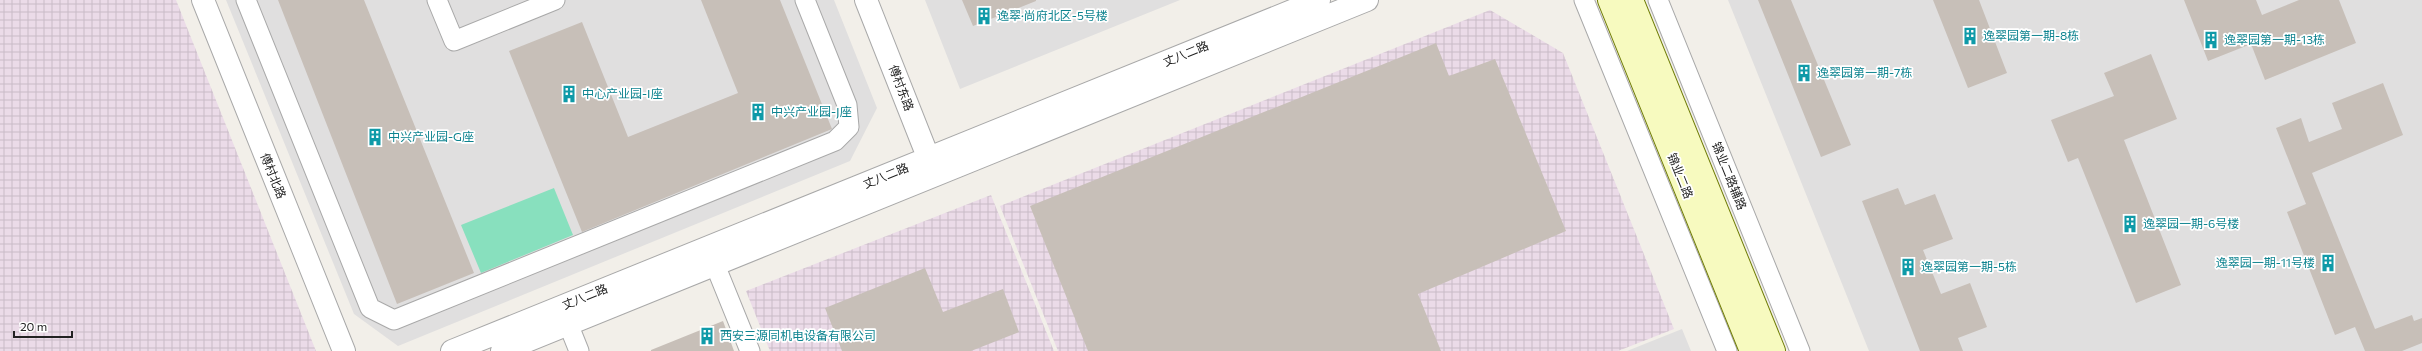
<svg xmlns="http://www.w3.org/2000/svg" width="2422" height="351" font-family="Commissioner,'Noto Sans SC',sans-serif">
<style>
.residential{fill:#e0dfdf}
.industrial{fill:url(#industrial-grid)}
.pitch{fill:#88e0be}
.building{fill:#c7bfb8}
.lines{fill:none;stroke-linecap:round;stroke-linejoin:round}
.minor-casing{stroke:#a9a9a9;stroke-width:21}
.tertiary-casing{stroke:#a9a9a9;stroke-width:24}
.secondary-casing{stroke:#707d05;stroke-width:24}
.minor{stroke:#fff;stroke-width:19}
.tertiary{stroke:#fff;stroke-width:22}
.secondary{stroke:#f7fabf;stroke-width:22}
.labels{text-anchor:middle;stroke-width:3.5;stroke-linejoin:round;paint-order:stroke}
.culture-label{font-size:12px;fill:#0d838f;stroke:#fff;text-anchor:start}
.street-label{font-size:12px;fill:#222;stroke:#fff}
</style>
<defs>
<pattern id="industrial-grid" width="8" height="8" patternUnits="userSpaceOnUse"><rect width="8" height="8" fill="#ebdbe8"/><path d="M0 4h8M4 0v8" fill="none" stroke="#c9bcc7"/></pattern>
</defs>
<rect width="100%" height="100%" fill="#f2efe9"/>
<path class="residential" d="M226 0H834L877 108 850 161 398 346 354 314Z
M925 0H1180L960 89Z
M1728 0H2422V351H1869Z
M1682 329 1691 351H1627Z"/>
<path class="industrial" d="M0 0H176L316 351H0Z
M1490 10 1563 53 1674 329 1618 351H1058L1000 206Z
M991 195 1054 351H770L746 291Z"/>
<path class="pitch" d="M554 188 573 235 481 273 461 225Z"/>
<path class="building" d="M278 0H364L474 273 397 304Z
M701 0H780L832 129 582 232 509 51 582 22 628 137 738 93Z
M962 0H1036V1L973 26Z
M1758 0H1791L1851 145 1821 157Z
M1933 0H1979L2007 73 1968 88Z
M2184 0H2256L2262 15 2299 0H2339L2356 43 2265 80 2251 44 2208 61Z
M1436 43 1449 76 1495 59 1566 231 1418 294 1441 351H1088L1030 206Z
M2151 54 2177 119 2124 140 2181 285 2136 303 2078 158 2068 162 2051 120 2114 96 2104 73Z
M2383 83 2403 135 2312 173 2375 329 2412 315 2414 321 2422 318V343L2402 351H2365L2355 327 2335 335 2287 212 2306 204 2276 128 2301 118 2309 142 2342 129 2332 103Z
M1898 188 1905 205 1935 194 1953 239 1923 250 1941 294 1970 283 1987 327 1958 338 1963 351H1920L1862 201Z
M925 268 943 312 1003 289 1019 332 971 351H842L825 308Z
M723 321 734 351H651V350Z"/>
<g class="lines">
<g class="minor-casing">
<path id="minor" d="M246 0 370 308 394 320 835 141 849 127 847 105 805 0
M437 0 454 41 555 0
M1584 0 1727 351
M1658 0 1800 351
M709 250 750 351
M563 311 579 351"/>
</g>
<g class="tertiary-casing">
<path id="tertiary" d="M203 0 344 351
M866 0 934 172
M452 351 1319 0
M502 351 1367 0"/>
</g>
<g class="secondary-casing">
<path id="secondary" d="M1609 0 1751 351
M1632 0 1774 351"/>
</g>
<use href="#minor" class="minor"/>
<use href="#tertiary" class="tertiary"/>
<use href="#secondary" class="secondary"/>
</g>
<defs>
<g id="building-bare" transform="scale(1.38)"><path d="M-4-6H4V6H1V3H-1V6H-4ZM-2.5-4.3h1.7v1.8h-1.7ZM.8-4.3h1.7v1.8H.8ZM-2.5-1h1.7V.8h-1.7ZM.8-1h1.7V.8H.8Z" fill="#0f9aa8" stroke="#fff" stroke-width="2.5" paint-order="stroke"/></g>
</defs>
<g fill-rule="evenodd">
<use href="#building-bare" x="984" y="16"/>
<use href="#building-bare" x="1970" y="36"/>
<use href="#building-bare" x="2211" y="40"/>
<use href="#building-bare" x="1804" y="73"/>
<use href="#building-bare" x="569" y="94"/>
<use href="#building-bare" x="758" y="112"/>
<use href="#building-bare" x="375" y="137"/>
<use href="#building-bare" x="2130" y="224"/>
<use href="#building-bare" x="2328" y="263"/>
<use href="#building-bare" x="1908" y="267"/>
<use href="#building-bare" x="707" y="336"/>
</g>
<g class="labels">
<g class="culture-label">
<text x="997" y="20">逸翠·尚府北区-5号楼</text>
<text x="1983" y="40">逸翠园第一期-8栋</text>
<text x="2224" y="44">逸翠园第一期-13栋</text>
<text x="1817" y="77">逸翠园第一期-7栋</text>
<text x="582" y="98">中心产业园-I座</text>
<text x="771" y="116">中兴产业园-J座</text>
<text x="388" y="141">中兴产业园-G座</text>
<text x="2143" y="228">逸翠园一期-6号楼</text>
<text x="2315" y="267" text-anchor="end">逸翠园一期-11号楼</text>
<text x="1921" y="271">逸翠园第一期-5栋</text>
<text x="720" y="340">西安三源同机电设备有限公司</text>
</g>
<g class="street-label">
<text transform="translate(1186 54) rotate(-22)" y="4">丈八二路</text>
<text transform="translate(901 88) rotate(69)" y="4">傅村东路</text>
<text transform="translate(273 176) rotate(68)" y="4">傅村北路</text>
<text transform="translate(886 176) rotate(-22)" y="4">丈八二路</text>
<text transform="translate(1680 176) rotate(68)" y="4">锦业二路</text>
<text transform="translate(1729 176) rotate(68)" y="4">锦业二路辅路</text>
<text transform="translate(585 297) rotate(-22)" y="4">丈八二路</text>
</g>
</g>
<path d="M14 331v6h58v-6" fill="none" stroke="#222222" stroke-width="2"/>
<text x="20" y="331" font-size="12" fill="#222222" stroke="#ffffff" stroke-width="3" paint-order="stroke">20 m</text>
</svg>
